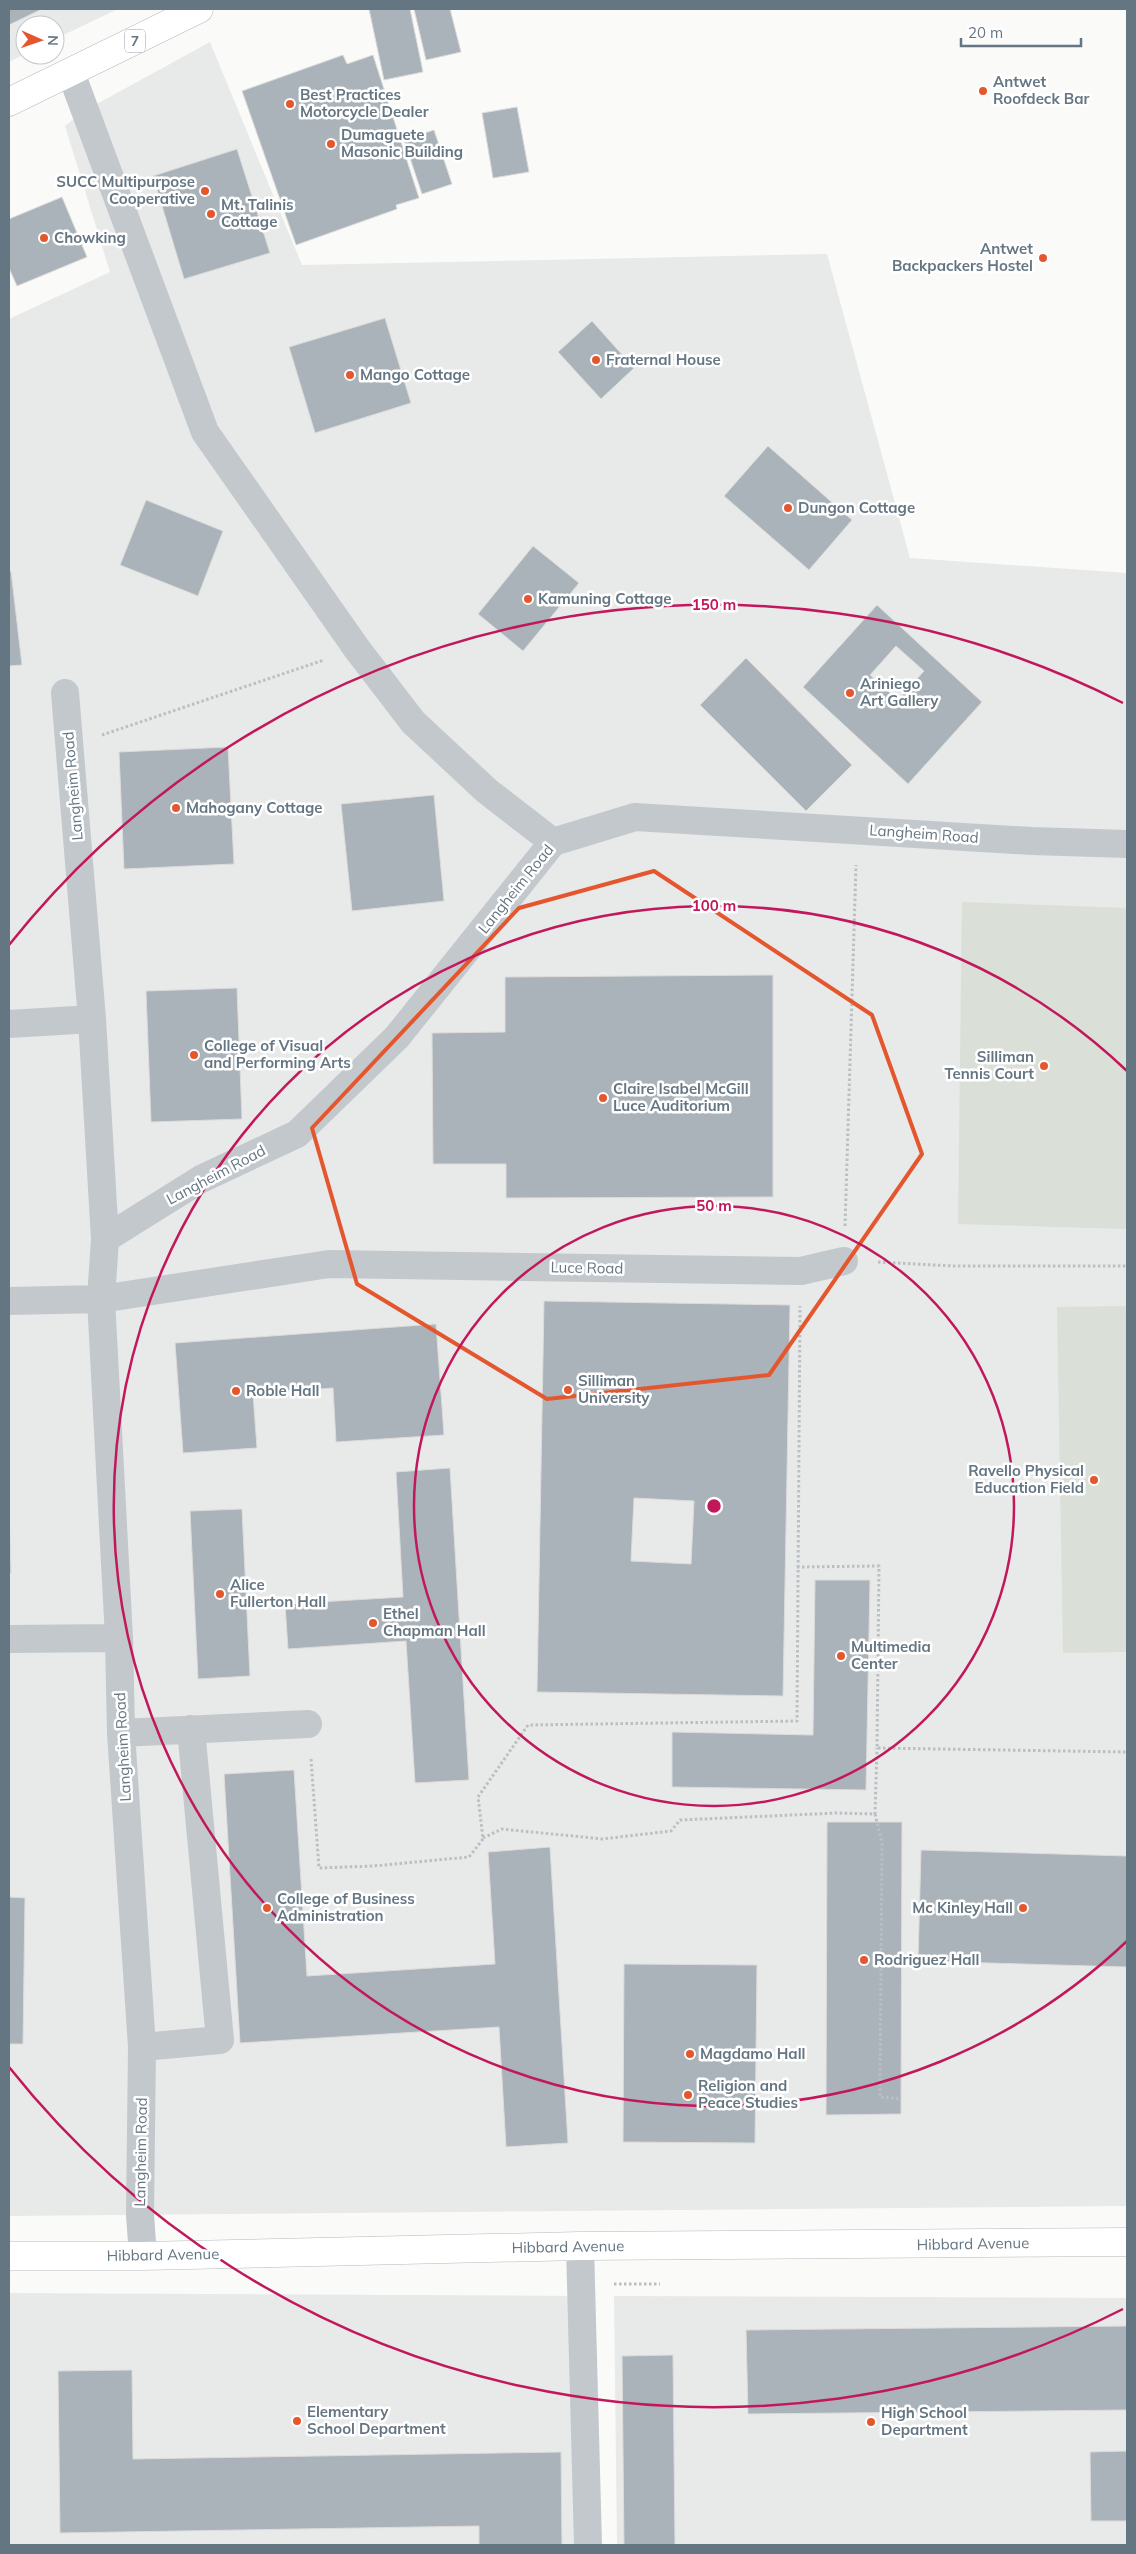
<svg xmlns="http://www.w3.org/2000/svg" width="1136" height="2554" font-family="Mulish,sans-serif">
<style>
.built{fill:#e8e9e9}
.green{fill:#dadfd7}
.building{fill:#aab3b9;stroke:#dcdcda;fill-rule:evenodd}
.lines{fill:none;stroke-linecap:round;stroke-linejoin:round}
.major-casing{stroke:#b5babe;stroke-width:29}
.path{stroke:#bbbfc2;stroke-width:3;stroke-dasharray:2.5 2.5;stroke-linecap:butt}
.minor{stroke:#c3c8cc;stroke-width:28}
.major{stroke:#fff;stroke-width:28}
.marked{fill:none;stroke:#e4572e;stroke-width:4;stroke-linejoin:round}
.ring{fill:none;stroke:#c2185b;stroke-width:2.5}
.poi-dot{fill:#e4572e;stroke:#fff;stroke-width:2}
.labels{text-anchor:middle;stroke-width:5;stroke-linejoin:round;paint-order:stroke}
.shield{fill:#fff;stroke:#939fa8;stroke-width:1}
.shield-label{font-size:14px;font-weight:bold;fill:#657683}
.poi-label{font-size:15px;font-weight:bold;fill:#657683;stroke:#fff;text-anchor:start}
.street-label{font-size:15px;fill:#657683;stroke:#fff}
.centre{fill:#c2185b;stroke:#fff;stroke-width:2.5}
.ring-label{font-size:15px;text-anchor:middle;font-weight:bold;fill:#c2185b;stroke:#fff;stroke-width:5;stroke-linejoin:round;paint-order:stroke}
</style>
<rect width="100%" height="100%" fill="#fafaf8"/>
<path class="built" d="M9 9H118L55 39V25H25V54L9 62Z
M210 42 302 265 827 254 910 558 1127 573V2206L9 2216V319L110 272 65 126 84 111Z
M9 2293 582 2296 588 2545H9Z
M614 2296 1127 2298V2545H617Z"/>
<path class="green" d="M962 902 1127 908V1229L958 1224Z
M1127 1306V1652L1063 1653 1057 1307Z"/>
<path class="building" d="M9 9H42L9 25Z
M369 9H410L423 72 384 80Z
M414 9H450L461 52 426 60Z
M343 55 347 64 373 55 419 198 396 205 397 209 296 245 242 91Z
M517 107 529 172 493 178 482 113Z
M434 130 452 184 422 194 404 140Z
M237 149 270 253 184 279 153 176Z
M62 197 87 257 17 286 9 268V219Z
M385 318 411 403 315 433 289 347Z
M592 321 634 368 601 399 558 352Z
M768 446 852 520 809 570 724 496Z
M146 500 223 531 198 596 120 565Z
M533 546 579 583 523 651 478 614Z
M9 571H11L22 665 9 666Z
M877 605 982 702 908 784 803 687ZM896 646 924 671 898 700 870 675Z
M746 658 852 765 806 811 700 705Z
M228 747 234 864 124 869 119 752Z
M434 795 444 901 352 911 341 804Z
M773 975V1197L506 1198V1164H433L432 1033 505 1032V977Z
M237 988 242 1119 151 1122 146 991Z
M544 1301 790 1305 783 1696 537 1692ZM634 1498 694 1501 691 1564 631 1561Z
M436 1324 444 1435 336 1442 333 1388 253 1394 257 1448 183 1453 175 1343Z
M450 1468 469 1780 415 1783 406 1641 288 1649 285 1604 403 1597 396 1472Z
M9 1501 11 1573H9Z
M242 1509 250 1676 198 1679 190 1511Z
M815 1580H870L866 1790 672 1787V1732L813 1735Z
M294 1770 307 1976 495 1964 488 1852 550 1847 568 2143 506 2147 499 2027 240 2043 224 1774Z
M827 1822H902L901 2114 826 2115Z
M921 1850 1127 1856V1967L918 1961Z
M9 1897 25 1898 23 2044H9Z
M624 1964 757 1965 755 2143 623 2142Z
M1127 2326V2410L748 2414 746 2330Z
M673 2355 675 2545H624L622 2356Z
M132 2370 133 2459 561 2452 562 2545H479V2526L60 2533 58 2371Z
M1127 2451V2521H1091L1090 2452Z"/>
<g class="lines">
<g class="major-casing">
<path id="major" d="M9 102 199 9
M9 2256H143L580 2246 1127 2242"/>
</g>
<path class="path" d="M102 735 324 660
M845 1226 856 865
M878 1262 953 1266H1127
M797 1567 879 1566 877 1748 1127 1752
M311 1759 319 1868 373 1866 469 1857 483 1839 478 1797 528 1725 797 1721 800 1306
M875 1814 882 1842 880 2097 901 2099
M483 1838 502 1829 602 1839 671 1831 680 1820 837 1813 875 1814 877 1748
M614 2284H660"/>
<path class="minor" d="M71 73 205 432 357 649 413 722 487 791 553 842
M65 693 92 1019 105 1239 101 1299 119 1638 121 1733 142 2047 140 2215 143 2256
M9 1024 92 1019
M105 1239 201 1179 297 1134 397 1037 553 842 635 817 1032 841 1127 844
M9 1301 101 1299 329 1264 801 1271 844 1261
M9 1639 119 1638
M121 1733 308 1724
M142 2047 220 2040 191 1729
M580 2246 588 2545"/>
<use href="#major" class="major"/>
</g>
<path class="marked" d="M654 871 872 1015 922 1154 769 1375 547 1399 357 1284 312 1128 519 908Z"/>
<g class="ring">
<circle cx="714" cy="1506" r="300"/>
<path d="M1127 1941A600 600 0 1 1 1127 1071"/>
<path d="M1123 2309A901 901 0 0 1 9 2067M9 945A901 901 0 0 1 1123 703"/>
</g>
<g class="poi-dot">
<circle cx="983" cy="91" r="5"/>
<circle cx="290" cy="104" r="5"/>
<circle cx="331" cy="144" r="5"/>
<circle cx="205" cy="191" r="5"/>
<circle cx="211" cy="214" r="5"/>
<circle cx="44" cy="238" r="5"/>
<circle cx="1043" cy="258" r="5"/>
<circle cx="596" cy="360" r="5"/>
<circle cx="350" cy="375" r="5"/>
<circle cx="788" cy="508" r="5"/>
<circle cx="528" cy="599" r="5"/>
<circle cx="850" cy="693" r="5"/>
<circle cx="176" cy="808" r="5"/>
<circle cx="194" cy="1055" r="5"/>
<circle cx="1044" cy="1066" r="5"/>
<circle cx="603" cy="1098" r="5"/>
<circle cx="568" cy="1390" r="5"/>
<circle cx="236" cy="1391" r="5"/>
<circle cx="1094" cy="1480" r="5"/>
<circle cx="220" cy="1594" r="5"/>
<circle cx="373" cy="1623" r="5"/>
<circle cx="841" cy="1656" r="5"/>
<circle cx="267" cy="1908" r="5"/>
<circle cx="1023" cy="1908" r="5"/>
<circle cx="864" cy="1960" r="5"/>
<circle cx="690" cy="2054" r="5"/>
<circle cx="688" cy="2095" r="5"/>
<circle cx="297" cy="2421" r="5"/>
<circle cx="871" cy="2422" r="5"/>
</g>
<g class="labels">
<rect class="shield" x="125" y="29.5" width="20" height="23" rx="4"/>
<g class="shield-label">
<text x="135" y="46">7</text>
</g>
<g class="poi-label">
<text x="993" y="87">Antwet<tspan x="993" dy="17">Roofdeck Bar</tspan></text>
<text x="300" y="100">Best Practices<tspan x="300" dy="17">Motorcycle Dealer</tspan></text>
<text x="341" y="140">Dumaguete<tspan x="341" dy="17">Masonic Building</tspan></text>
<text x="195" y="187" text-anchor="end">SUCC Multipurpose<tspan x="195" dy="17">Cooperative</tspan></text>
<text x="221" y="210">Mt. Talinis<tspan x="221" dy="17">Cottage</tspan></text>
<text x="54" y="243">Chowking</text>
<text x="1033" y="254" text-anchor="end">Antwet<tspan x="1033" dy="17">Backpackers Hostel</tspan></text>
<text x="606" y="365">Fraternal House</text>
<text x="360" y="380">Mango Cottage</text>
<text x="798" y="513">Dungon Cottage</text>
<text x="538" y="604">Kamuning Cottage</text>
<text x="860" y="689">Ariniego<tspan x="860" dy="17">Art Gallery</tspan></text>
<text x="186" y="813">Mahogany Cottage</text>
<text x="204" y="1051">College of Visual<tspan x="204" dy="17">and Performing Arts</tspan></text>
<text x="1034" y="1062" text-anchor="end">Silliman<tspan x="1034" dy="17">Tennis Court</tspan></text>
<text x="613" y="1094">Claire Isabel McGill<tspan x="613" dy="17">Luce Auditorium</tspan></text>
<text x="578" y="1386">Silliman<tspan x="578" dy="17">University</tspan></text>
<text x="246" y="1396">Roble Hall</text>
<text x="1084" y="1476" text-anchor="end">Ravello Physical<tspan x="1084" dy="17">Education Field</tspan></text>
<text x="230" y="1590">Alice<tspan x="230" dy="17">Fullerton Hall</tspan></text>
<text x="383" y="1619">Ethel<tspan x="383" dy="17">Chapman Hall</tspan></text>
<text x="851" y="1652">Multimedia<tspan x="851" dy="17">Center</tspan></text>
<text x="277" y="1904">College of Business<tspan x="277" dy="17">Administration</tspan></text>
<text x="1013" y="1913" text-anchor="end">Mc Kinley Hall</text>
<text x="874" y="1965">Rodriguez Hall</text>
<text x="700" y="2059">Magdamo Hall</text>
<text x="698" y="2091">Religion and<tspan x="698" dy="17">Peace Studies</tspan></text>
<text x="307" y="2417">Elementary<tspan x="307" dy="17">School Department</tspan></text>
<text x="881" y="2418">High School<tspan x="881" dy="17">Department</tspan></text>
</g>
<g class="street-label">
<text transform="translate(73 786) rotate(-95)" y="5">Langheim Road</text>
<text transform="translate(924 834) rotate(4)" y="5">Langheim Road</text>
<text transform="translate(516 889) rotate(-51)" y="5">Langheim Road</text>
<text transform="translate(216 1175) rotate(-28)" y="5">Langheim Road</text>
<text transform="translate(587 1268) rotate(1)" y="5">Luce Road</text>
<text transform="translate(123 1747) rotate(-93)" y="5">Langheim Road</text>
<text transform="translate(141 2152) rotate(-89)" y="5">Langheim Road</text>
<text transform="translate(973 2244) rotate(-1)" y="5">Hibbard Avenue</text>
<text transform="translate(568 2247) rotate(-1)" y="5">Hibbard Avenue</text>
<text transform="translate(163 2255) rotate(-1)" y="5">Hibbard Avenue</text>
</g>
</g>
<circle cx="714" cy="1506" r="8" class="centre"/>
<g class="ring-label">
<text x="714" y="610">150 m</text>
<text x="714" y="911">100 m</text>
<text x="714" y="1211">50 m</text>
</g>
<rect width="1136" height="2554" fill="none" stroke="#657683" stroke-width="20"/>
<g transform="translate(40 40) rotate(92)"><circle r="24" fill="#ffffff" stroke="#c1c8cd"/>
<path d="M0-4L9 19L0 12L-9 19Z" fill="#e4572e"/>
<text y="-8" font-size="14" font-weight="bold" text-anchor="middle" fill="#657683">N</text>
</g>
<path d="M961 38v8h120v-8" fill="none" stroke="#657683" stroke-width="2.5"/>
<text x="968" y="38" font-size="15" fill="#657683" stroke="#ffffff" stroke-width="4" paint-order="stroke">20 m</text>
</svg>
